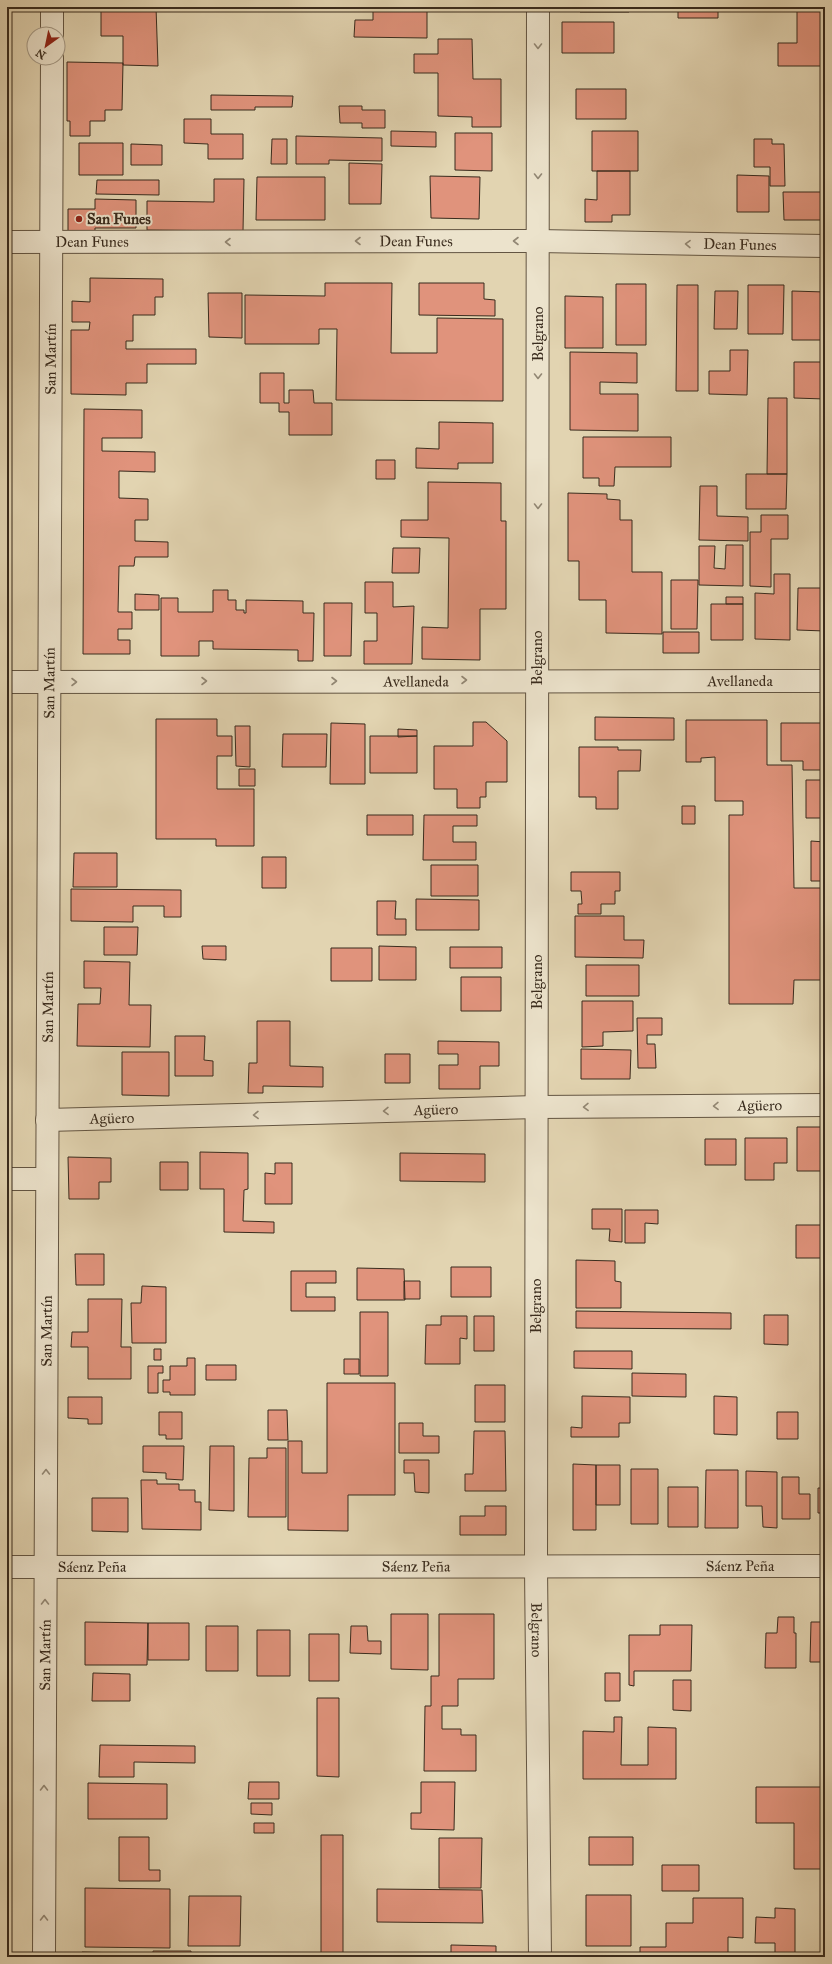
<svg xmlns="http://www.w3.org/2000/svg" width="832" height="1964" font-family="'IM FELL Great Primer',serif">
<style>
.building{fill:#e0937c;stroke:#392b1d}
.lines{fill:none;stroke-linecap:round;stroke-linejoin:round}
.minor-casing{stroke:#635542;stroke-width:24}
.minor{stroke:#ece3cc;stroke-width:22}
.oneway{stroke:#928774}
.poi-dot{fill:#8f2418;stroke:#ece3cc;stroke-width:1.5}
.labels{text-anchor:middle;stroke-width:4;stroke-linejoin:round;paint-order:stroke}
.poi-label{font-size:15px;font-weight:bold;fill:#392b1d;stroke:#ece3cc;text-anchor:start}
.street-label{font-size:15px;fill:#392b1d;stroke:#ece3cc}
</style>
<rect width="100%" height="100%" fill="#e2d4b1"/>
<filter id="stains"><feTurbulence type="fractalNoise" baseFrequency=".005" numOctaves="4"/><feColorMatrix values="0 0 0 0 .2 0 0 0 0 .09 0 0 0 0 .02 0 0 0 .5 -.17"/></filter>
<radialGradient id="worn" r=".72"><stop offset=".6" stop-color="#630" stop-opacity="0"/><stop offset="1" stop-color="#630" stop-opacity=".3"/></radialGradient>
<path class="building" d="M101 7H156L158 66 123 65V36H101Z
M303 7H331V10L303 9Z
M373 7H427V38L354 37 355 20H373Z
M580 7H629V12H580Z
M678 7H718V18H678Z
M797 7H825V66H778V43H797Z
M562 22H614V53H562Z
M438 39H472L473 79H501V127H472V117L438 116V73H414V54H438Z
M67 62 123 63 122 110H105V121H90V136H70V121H67Z
M576 89H626V119H576Z
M211 95 293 96 292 107H255V110H211Z
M339 106H362V110H385V128H362V123H340Z
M184 119H211V134H243V159H208V144L184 143Z
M391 131 436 132V147L391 146Z
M592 131H638V171H592Z
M455 133H492V171L455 170Z
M296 136 382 138V161L329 160V164H296Z
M272 139H287V164H271Z
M754 139H772V144H784L785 186H770V167H754Z
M79 143H123V175H79Z
M131 144 162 145V165H131Z
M349 163 382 164 381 204H349Z
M597 171H630V215H612V222H585V199L597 200Z
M737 175 769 176V212H737Z
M430 176 480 177 479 219 431 218Z
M257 177H325V220H256Z
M214 179H244L243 231 147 230V201L214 202Z
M97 180H159V195L96 194Z
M783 192H825V220H784Z
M95 199 136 200V228H95V235H68V209H95Z
M90 278 163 279V297H155V315H133V341H126V349H196V364H147V383H126V395L71 394V330H89L90 322H72V301L90 302Z
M325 283H392L391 353H437V318L503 319V401L336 400 337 329H319V344H245V295L325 296Z
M419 283H484V299L495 300V316L419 315Z
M616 284H646V345H616Z
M677 285H698V391H676Z
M748 285H784L783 334H748Z
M715 291H738L737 329H714Z
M792 291 825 292V340H792Z
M208 293H242V338L209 337Z
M565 296 603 297V348H565Z
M730 350H748L747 395 709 394V371H730Z
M570 352 637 353V383L600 382V394H638V431L570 430Z
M794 362H825V399L794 398Z
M260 373H284V403H289V390H313L314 403H332V435H289V412H279V403H260Z
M768 398H787V474H767Z
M84 409 142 410V438H102V451L155 452V472L119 471V498L148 499V520H135V541L168 542V557H135L134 566H119L118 612H132V629H118V640H130V654H83Z
M439 422 493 423V463H458V469L416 468V448L439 449Z
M583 437H671V467H615L614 486H599V478H583Z
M376 460H395V479H376Z
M746 474H787L786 509H746Z
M428 482 501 483V521H506V609H480V660L422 659V627L448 628 449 538 401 537V520H428Z
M700 486H717V516L748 517V541L699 540Z
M568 493 607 494V499L620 500V520H632V572H662V634L606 633V600H579V561H568Z
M761 515H788V539H771V587L750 586V532H761Z
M726 545H743V586L699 585V546H715L714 568 725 569Z
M393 548H420L419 573H392Z
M774 574H790V640L755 639V593L774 594Z
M671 580H698L697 629H671Z
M365 582H393V607L414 606 412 664H364V641H377V613H365Z
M798 588H825V631L797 630Z
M213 590H228V600H236V610H244V613H246V600L303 601V613H314L313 661H298V650L213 649V641H199V656H161V598H178V612H213Z
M135 594 159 595V610H135Z
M726 597H743V604H726Z
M324 603H352L351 656H324Z
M711 604H743V640H711Z
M663 632H699V653H663Z
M595 717 674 718V740H595Z
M156 719H217V736H232V756H217V789H254V846H216V839H156Z
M686 720H767V765H792L794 888H825V980H794L793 1004H729V815H743V801H715V757L701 758V762H686Z
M473 722H486L507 741V782H486V797H480V808H457V789H434V746H473Z
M331 723 365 724V784H330Z
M781 723H825V770H803V761H781Z
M235 726H250V767L236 766Z
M398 729 417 730V736L398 737Z
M283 734H327L326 767H282Z
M370 736H417V773H370Z
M579 747H618V750H641L640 771H618V809H596V797H579Z
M239 769H255V786H239Z
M806 780H825V818H806Z
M682 806H695V824H682Z
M367 815H413V835H367Z
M424 815H477V826H453V842H476V860H423Z
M811 841 825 842V881H811Z
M74 853H117V887H73Z
M262 857H286V888H262Z
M431 865H478V896H431Z
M571 872H620V891H615V904H601V914H578V904H582L581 891H571Z
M71 889 181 890V917H164V906H133V922L71 921Z
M416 899 479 900V930H416Z
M377 901H396L395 919H406V935H377Z
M575 916H624V940H644L643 958 575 957Z
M104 927H138L137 955H104Z
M202 946H226V960L203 959Z
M379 946 416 947V980H379Z
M450 947H502V968H450Z
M331 948H372V981H331Z
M84 961 130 962 129 1005H151L150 1047 77 1046 78 1004H100L101 988H84Z
M586 965H639V996H586Z
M461 977H501V1011H461Z
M582 1001H633V1031L603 1032V1046L582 1047Z
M637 1018H662V1035H647V1044H655L656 1068H638Z
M257 1021H290V1066L323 1067V1087L263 1086V1093H248L249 1063H257Z
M175 1036H205L204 1060 213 1061V1076H175Z
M438 1041 499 1042V1066H480V1089H439V1065H458V1054H438Z
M581 1049 631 1050 630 1079H581Z
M122 1052H169V1096L122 1095Z
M385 1054H410V1083H385Z
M797 1127H825V1171H797Z
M745 1138H787V1163H774V1180H745Z
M705 1139H736V1165H705Z
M200 1152 248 1153V1189L244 1190 243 1221 274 1222V1233L224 1232V1189H200Z
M400 1153 485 1154V1182L400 1181Z
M68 1157 111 1158V1182H99V1199H69Z
M160 1162H188V1190H160Z
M275 1163H292V1204H265V1173L275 1174Z
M592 1209H622V1242L609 1241 610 1229H592Z
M625 1210H658V1224L645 1223V1243H625Z
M796 1225H825V1258H796Z
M7 1239H9V1326H7Z
M75 1254H104V1285H76Z
M576 1260 615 1261V1281L621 1282V1308H576Z
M821 1263H825V1284H821Z
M451 1267H491V1297H451Z
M357 1268 404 1269 405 1300H357Z
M291 1271H336V1283H306V1297H335V1311H291Z
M404 1281H420V1299H404Z
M142 1286 166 1287V1343H132L131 1303H141Z
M88 1299H122L121 1347H131V1379H88V1347H71L72 1332H88Z
M576 1311 731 1313V1329L576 1328Z
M360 1312H388V1376H360Z
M764 1315H788V1345L764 1344Z
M441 1316H467V1339L460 1338V1364H425L426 1325H441Z
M474 1316H494V1351H474Z
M154 1349H161V1360H154Z
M574 1351H632V1369L574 1368Z
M187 1358H195V1395H170V1392H163V1380H170V1366H187Z
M344 1359H359V1374H344Z
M206 1365H236V1380H206Z
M148 1366H163V1373H158V1393H148Z
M632 1373 686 1374V1397L632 1396Z
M327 1383H395V1495H348V1531L288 1530V1441H302V1473H327Z
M475 1385H505V1422H475Z
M582 1396 630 1397V1423H619V1437H571V1427L582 1428Z
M714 1396 737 1397V1435L714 1434Z
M68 1397H102V1424H88V1419L68 1418Z
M268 1410H287L288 1440H268Z
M159 1412H182V1439H166V1435H159Z
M777 1412H798V1439H777Z
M399 1423H423V1436H439V1453H399Z
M474 1431H505L506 1491H465V1474H473Z
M143 1446H184L183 1480 166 1479V1473L143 1472Z
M210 1446H234V1511L209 1510Z
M267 1448H286V1517H248L249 1458H267Z
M404 1460H429V1493L415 1492 414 1473H404Z
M573 1464 596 1465V1530H573Z
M596 1465H620V1505H596Z
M823 1466H825V1482H823Z
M631 1469H658V1524H631Z
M706 1470H738V1528H705Z
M746 1471 777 1472V1528L763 1527 762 1506H746Z
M782 1477H799V1494H810V1519H782Z
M141 1480H157V1484H179V1490H195V1502H201V1530L142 1529Z
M668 1487H698V1527H668Z
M818 1488H825V1513H818Z
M92 1498H128V1532L92 1531Z
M485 1506H506V1535H460V1516H485Z
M391 1614H428V1670L391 1669Z
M439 1614H494V1679H458V1706H442V1729H461V1735H476V1771H424L425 1706H431V1676H439Z
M778 1617H794V1633H796V1668H765L766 1633H777Z
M85 1622 148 1623 147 1665H85Z
M811 1622H825V1662H810Z
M148 1623H189V1660H148Z
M660 1625H692L691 1671H634V1686L629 1685V1635H660Z
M206 1626H238V1671H206Z
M351 1626H367L368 1641H381V1654L350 1653Z
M257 1630H290V1676H257Z
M309 1634H339V1681H309Z
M93 1673 130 1674V1701H92Z
M605 1673H620V1701H605Z
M673 1680H691V1711L673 1710Z
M317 1698H339V1777L317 1776Z
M614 1717H622L621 1765H648V1727L676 1728V1779H583V1731L614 1732Z
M100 1745 195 1746V1763L134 1762V1777H99Z
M249 1782H279V1799H248Z
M421 1782H455L454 1830 411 1829V1813H421Z
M88 1783 167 1784V1819H88Z
M756 1787H825V1869H794V1823H756Z
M251 1803H272V1815L251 1814Z
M254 1823H274V1833H254Z
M321 1835H343V1957H321Z
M119 1837H149V1870H160V1881H119Z
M589 1837H633V1865H589Z
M439 1838H482L481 1888H439Z
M662 1865H699V1891H662Z
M85 1888 170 1889V1948L85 1947Z
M377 1889 482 1890 483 1923 377 1922Z
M586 1895H631V1946H586Z
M189 1896H241L240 1946H188Z
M693 1898H743V1938L728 1937V1957H592V1953L640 1954V1947H666V1923H693Z
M775 1908 795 1909V1957H775V1943H755L756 1917 775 1918Z
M451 1945 496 1946V1957H451Z
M153 1951H191V1957H153Z
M82 1952 122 1953V1957H82Z"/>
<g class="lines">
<g class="minor-casing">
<g id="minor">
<path id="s1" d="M538 7 536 1568 540 1957"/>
<path d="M52 34V7"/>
<path id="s2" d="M7 242 538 241 825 246"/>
<path id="s3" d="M7 682 825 681"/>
<path id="s4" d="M47 1120 537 1107 825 1105"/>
<path d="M7 1179H47"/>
<path id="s5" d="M7 1567 825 1566"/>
<path id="s6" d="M44 1957 52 58"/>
</g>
</g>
<use href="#minor" class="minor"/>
</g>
<defs><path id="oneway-chevron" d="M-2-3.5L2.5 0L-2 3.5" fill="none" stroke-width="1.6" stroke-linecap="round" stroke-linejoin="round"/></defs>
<g class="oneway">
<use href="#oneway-chevron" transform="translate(538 46) rotate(90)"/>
<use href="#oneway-chevron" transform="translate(538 176) rotate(90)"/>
<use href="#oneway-chevron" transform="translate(358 241) rotate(180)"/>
<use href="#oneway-chevron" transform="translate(516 241) rotate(180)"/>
<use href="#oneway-chevron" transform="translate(228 242) rotate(180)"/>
<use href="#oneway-chevron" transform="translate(688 244) rotate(-179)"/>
<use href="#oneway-chevron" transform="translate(538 376) rotate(90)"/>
<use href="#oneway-chevron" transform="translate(538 506) rotate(90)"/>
<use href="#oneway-chevron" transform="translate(464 680)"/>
<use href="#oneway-chevron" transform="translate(204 681)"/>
<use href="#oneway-chevron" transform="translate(334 681)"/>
<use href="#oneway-chevron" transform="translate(74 682)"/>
<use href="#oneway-chevron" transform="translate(716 1106) rotate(179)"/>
<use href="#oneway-chevron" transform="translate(586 1107) rotate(179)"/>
<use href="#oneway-chevron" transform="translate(386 1111) rotate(179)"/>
<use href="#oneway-chevron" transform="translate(256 1115) rotate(179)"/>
<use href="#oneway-chevron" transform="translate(46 1472) rotate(-90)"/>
<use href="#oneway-chevron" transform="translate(45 1602) rotate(-90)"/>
<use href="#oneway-chevron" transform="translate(44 1788) rotate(-90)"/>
<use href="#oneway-chevron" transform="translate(44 1918) rotate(-90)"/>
</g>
<circle class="poi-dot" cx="79" cy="219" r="4"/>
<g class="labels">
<g class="poi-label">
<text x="87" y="224">San Funes</text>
</g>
<g class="street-label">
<text dy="5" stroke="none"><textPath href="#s2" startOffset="409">Dean Funes</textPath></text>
<text dy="5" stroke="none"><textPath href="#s2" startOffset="85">Dean Funes</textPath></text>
<text dy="5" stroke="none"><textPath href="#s2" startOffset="733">Dean Funes</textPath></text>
<text transform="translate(538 334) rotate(-90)" y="5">Belgrano</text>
<text dy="5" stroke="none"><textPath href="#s6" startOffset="1598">San Martín</textPath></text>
<text transform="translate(537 658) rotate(-90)" y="5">Belgrano</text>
<text dy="5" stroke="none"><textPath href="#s3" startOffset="409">Avellaneda</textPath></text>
<text dy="5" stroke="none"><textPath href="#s3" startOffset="733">Avellaneda</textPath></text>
<text dy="5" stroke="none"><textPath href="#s6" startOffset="1274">San Martín</textPath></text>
<text transform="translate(537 982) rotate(-90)" y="5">Belgrano</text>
<text dy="5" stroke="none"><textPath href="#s6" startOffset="950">San Martín</textPath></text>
<text dy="5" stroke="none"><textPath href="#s4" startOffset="713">Agüero</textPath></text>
<text dy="5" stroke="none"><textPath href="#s4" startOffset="389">Agüero</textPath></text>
<text dy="5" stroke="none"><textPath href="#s4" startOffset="65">Agüero</textPath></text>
<text transform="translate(536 1306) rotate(-90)" y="5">Belgrano</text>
<text dy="5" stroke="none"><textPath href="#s6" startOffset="626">San Martín</textPath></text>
<text dy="5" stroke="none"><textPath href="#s5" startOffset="85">Sáenz Peña</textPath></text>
<text dy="5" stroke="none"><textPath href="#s5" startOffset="733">Sáenz Peña</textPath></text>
<text dy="5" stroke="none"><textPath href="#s5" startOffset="409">Sáenz Peña</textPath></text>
<text dy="5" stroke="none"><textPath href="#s1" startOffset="1623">Belgrano</textPath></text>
<text dy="5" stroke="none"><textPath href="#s6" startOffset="302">San Martín</textPath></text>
</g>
</g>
<rect width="832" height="1964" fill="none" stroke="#e2d4b1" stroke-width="24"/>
<rect x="8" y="8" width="816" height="1948" fill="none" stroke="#392b1d" stroke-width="2"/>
<rect x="12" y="12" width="808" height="1940" fill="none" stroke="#392b1d"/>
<g transform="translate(46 46) rotate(213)"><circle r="19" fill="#ece3cc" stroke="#a49986"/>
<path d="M0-3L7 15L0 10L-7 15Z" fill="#8f2418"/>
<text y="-6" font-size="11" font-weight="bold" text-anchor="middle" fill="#392b1d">N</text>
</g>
<rect width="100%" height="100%" filter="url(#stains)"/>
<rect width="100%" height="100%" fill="url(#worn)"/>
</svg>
